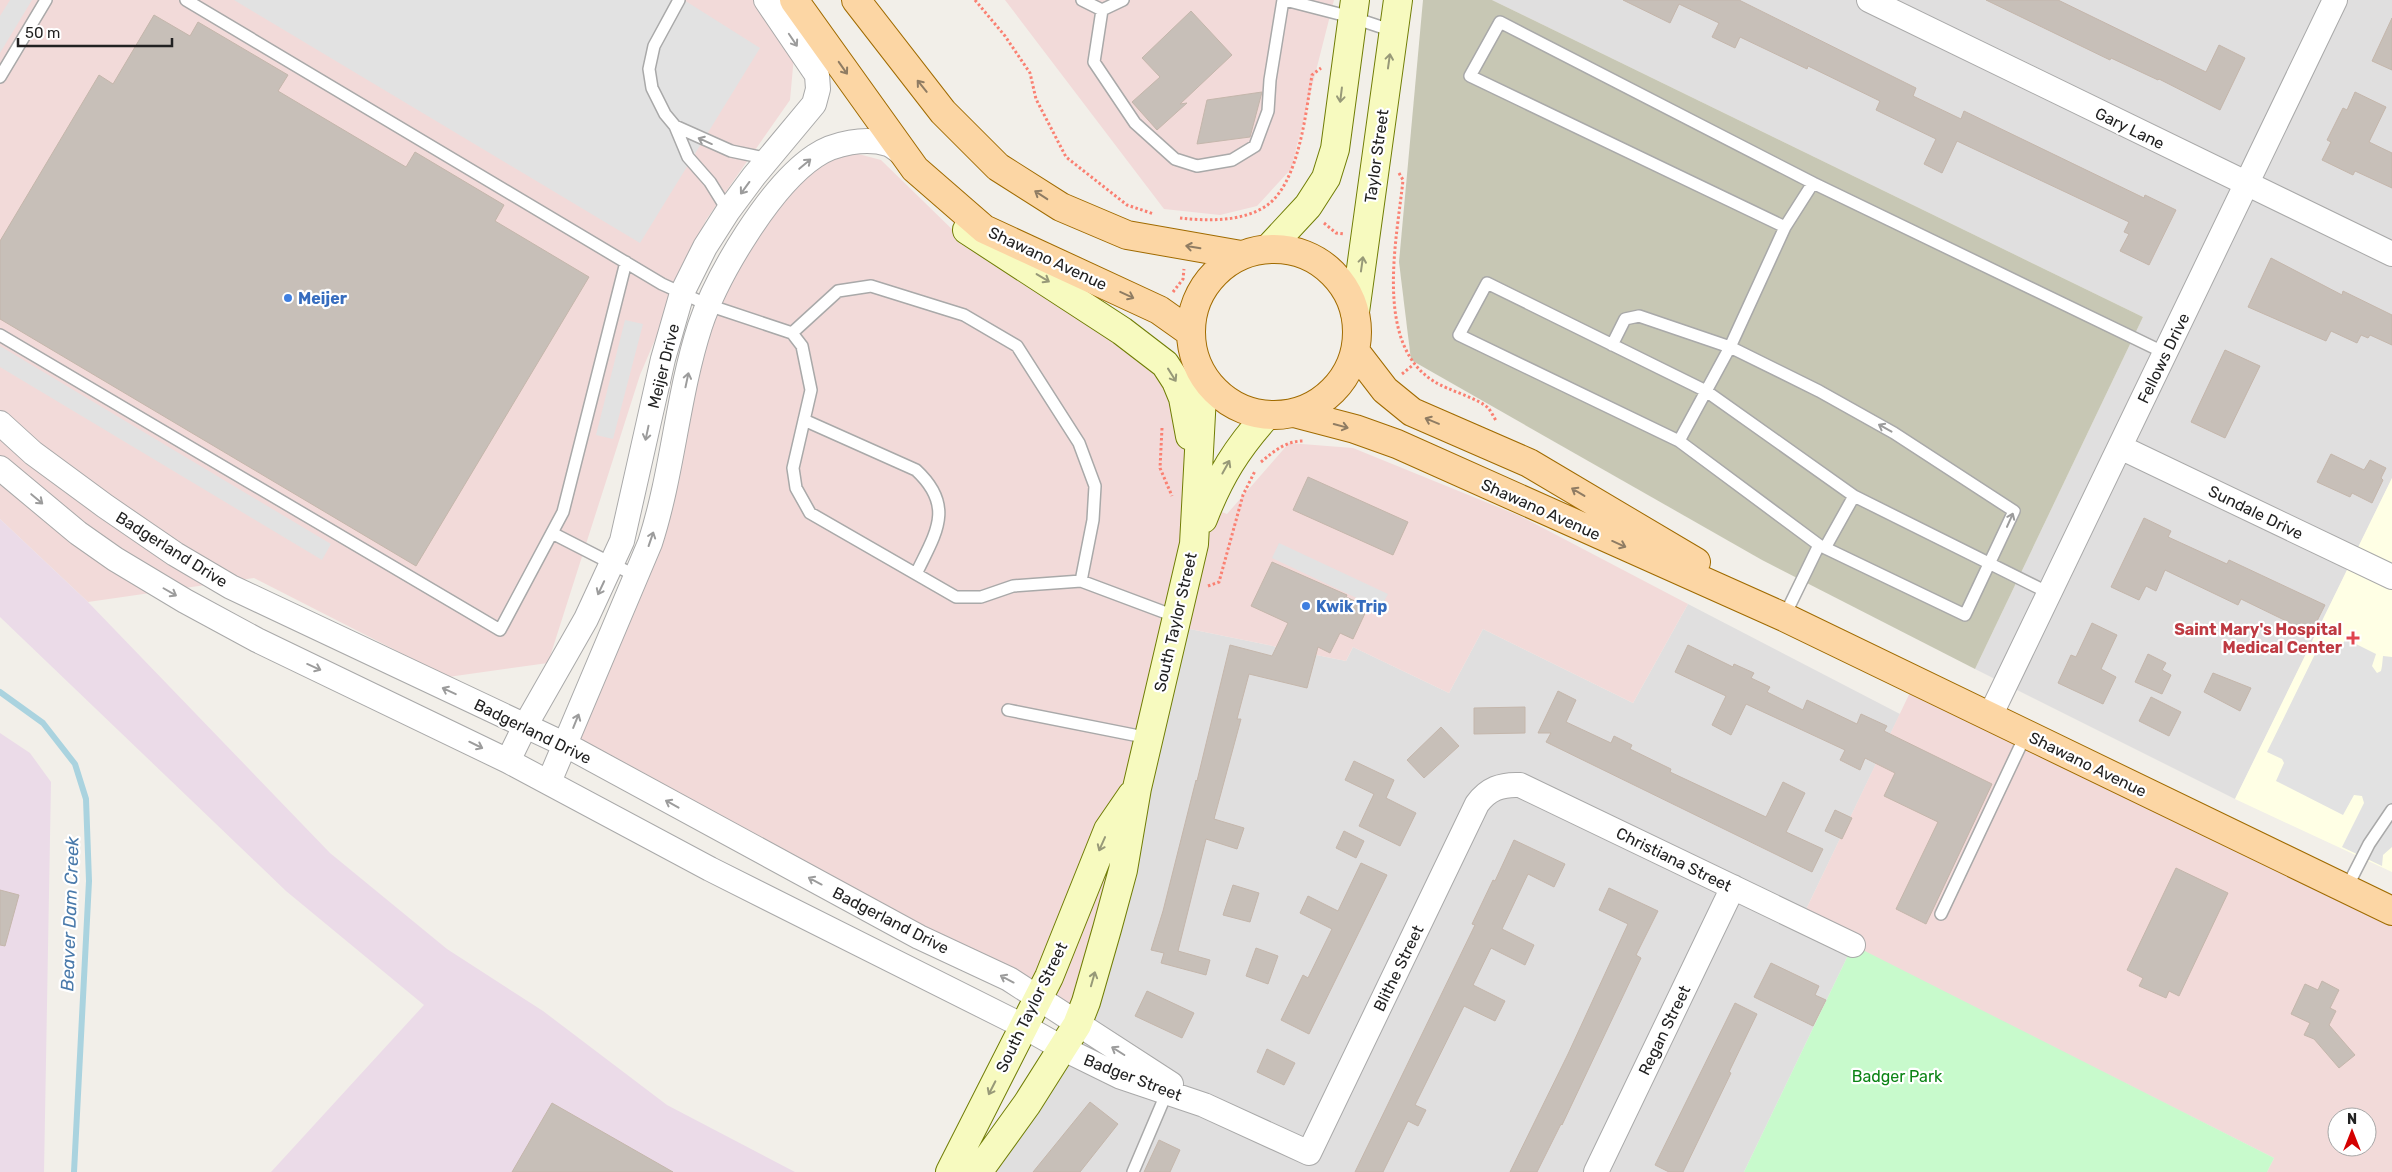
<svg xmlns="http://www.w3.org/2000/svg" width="2392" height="1172" font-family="Rubik,sans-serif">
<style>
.residential{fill:#e0dfdf}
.commercial{fill:#f2dad9;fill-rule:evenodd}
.industrial{fill:#ebdbe8}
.education{fill:#ffffe5}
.construction{fill:#c7c7b4}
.park{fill:#c8facc}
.parking{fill:#e2e2e2}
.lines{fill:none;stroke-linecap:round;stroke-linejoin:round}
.stream{stroke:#aad3df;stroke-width:6}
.building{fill:#c7bfb8;stroke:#c4b6ab}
.lane-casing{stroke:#a9a9a9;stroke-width:14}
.street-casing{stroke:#a9a9a9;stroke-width:26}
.secondary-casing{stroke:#707d05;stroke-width:30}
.primary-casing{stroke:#a06b00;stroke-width:30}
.path{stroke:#fa8072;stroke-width:3;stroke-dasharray:2.5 2.5;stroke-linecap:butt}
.lane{stroke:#fff;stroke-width:11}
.street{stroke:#fff;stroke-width:24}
.secondary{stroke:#f7fabf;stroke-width:28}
.primary{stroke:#fcd6a4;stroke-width:28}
.oneway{stroke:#9c9c9c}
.oneway2{stroke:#979978}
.oneway3{stroke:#8f7c63}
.shop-dot{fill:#3f7fe0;stroke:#fff;stroke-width:2}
.health-dot{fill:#e0444e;stroke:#fff;stroke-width:2}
.labels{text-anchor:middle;stroke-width:4.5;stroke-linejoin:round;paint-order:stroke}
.street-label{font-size:16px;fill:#222;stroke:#fff}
.shop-label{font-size:16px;font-weight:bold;fill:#366cbe;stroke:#fff;text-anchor:start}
.health-label{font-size:16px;font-weight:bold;fill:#be3a42;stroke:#fff;text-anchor:end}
.park-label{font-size:16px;fill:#0c8416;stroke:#fff}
.water-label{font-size:18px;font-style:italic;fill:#4a7aab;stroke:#fff}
</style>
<rect width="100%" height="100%" fill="#f2efe9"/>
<path class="residential" d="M1492 0H2392V478L2235 799 1975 669 2143 317Z
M1688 604 1900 714 1801 920 1853 945 1744 1172H978L1076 1025 1175 626 1346 661 1353 647 1449 693 1483 629 1633 703Z"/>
<path class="commercial" d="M0 0H767L794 56 790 100 706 220 640 375 548 663 448 677 254 578 88 602 0 519Z
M1005 0H1334L1291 169 1257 206 1220 215 1164 209Z
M847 151 881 160 960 237 1149 366 1193 356 1203 377 1198 503 1227 514 1289 443 1353 448 1520 516 1688 604 1633 703 1483 629 1449 693 1353 647 1346 661 1175 626 1077 1025 566 745 650 543 691 363 750 239 820 162Z
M1916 680 2392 911V1172H2267L2274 1158 1801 920ZM2337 1117H2367V1147H2337Z"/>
<path class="industrial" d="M0 519 88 602 330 853 447 949 543 1011 667 1105 795 1172H271L424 1005 286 891 0 617Z
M0 733 30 753 51 782 44 1172H0Z"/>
<path class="education" d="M2392 478V872L2235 799Z"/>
<path class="construction" d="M1423 0H1492L2143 317 1975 669 1762 560 1411 360 1399 262Z"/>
<path class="park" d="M1853 945 2274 1158 2267 1172H1744Z"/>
<path class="parking" d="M10 0H32L0 53V16Z
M234 0H684L760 48 640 243Z
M625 320 643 324 613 439 596 435Z
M0 346 331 544 322 560 0 367Z
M1279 543 1388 594 1380 609 1272 558Z
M2346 639 2376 654 2372 666 2377 673 2381 671 2382 666 2383 656 2392 657V847L2383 855 2382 866 2342 847 2364 803 2362 796 2354 795 2343 815 2276 781 2284 763 2282 759 2267 752 2319 646 2337 652Z"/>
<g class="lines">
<path class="stream" d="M0 692 43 723 75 764 86 799 89 881 74 1172"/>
</g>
<path class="building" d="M1623 0H1739L1916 88 1913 96 1961 119 1964 111 2144 198 2145 195 2176 210 2149 265 2120 251 2129 234 2124 232 2129 222 1957 141 1942 173 1924 164 1936 139 1876 110 1880 101 1808 66 1807 69 1740 37 1735 48 1712 37 1719 23 1679 4 1670 23Z
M1986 0H2058L2206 72 2219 45 2245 58 2220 110 2159 79 2158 80 2111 58 2110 60Z
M1191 11 1232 55 1180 104 1187 103 1157 130 1132 102 1160 77 1142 58Z
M154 15 190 36 198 22 288 75 278 91 406 167 415 152 504 205 495 221 589 277 416 566 0 319V241L99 75 113 84Z
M2392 18V70L2372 61Z
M1262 92 1250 137 1197 144 1207 100Z
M2355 92 2386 107 2369 142 2392 153V188L2355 171 2353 175 2322 160 2331 142 2327 140 2343 108 2347 110Z
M2271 258 2342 295 2343 291 2392 315V345L2370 335 2368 338 2361 335 2357 343 2331 331 2326 341 2248 307Z
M2225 350 2260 366 2225 438 2191 422Z
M2331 454 2364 470 2370 460 2386 468 2381 478 2383 480 2372 503 2352 493 2350 497 2317 482Z
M1308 477 1408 522 1393 555 1293 510Z
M2144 518 2171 531 2168 537 2227 564 2229 560 2325 605 2311 633 2241 599 2238 605 2165 570 2156 591 2146 586 2139 600 2111 587Z
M1272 562 1347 595 1346 597 1368 607 1353 639 1340 633 1330 653 1318 647 1307 688 1249 674 1237 719H1241L1214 819 1244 828 1237 849 1206 839 1178 951 1210 960 1206 975 1161 963 1164 953 1151 950 1163 911 1196 780 1197 781 1230 645 1272 656 1288 623 1251 606Z
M2092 623 2117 635 2101 669 2116 677 2103 704 2058 683 2071 655 2076 657Z
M1688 645 1733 667 1734 664 1754 673 1751 678 1770 687 1767 692 1803 710 1807 700 1857 724 1861 714 1887 726 1884 731 1992 784 1926 924 1896 909 1938 822 1884 796 1895 773 1865 758 1860 770 1840 760 1845 750 1746 704 1731 735 1712 725 1726 696 1675 672Z
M2148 654 2166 663 2162 670 2171 675 2162 694 2135 682Z
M2213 673 2251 688 2240 711 2204 692Z
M1558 691 1576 700 1566 722 1611 743 1614 736 1632 745 1630 749 1671 769 1670 772 1766 817 1783 782 1805 793 1786 832 1823 849 1812 872 1546 742 1551 733H1538Z
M2151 697 2181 712 2169 736 2139 721Z
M1525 707V733L1474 734V708Z
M1441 727 1459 746 1424 778 1407 760Z
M1354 761 1394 780 1386 798 1416 813 1400 846 1359 826 1374 794 1345 780Z
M1835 810 1852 818 1842 839 1825 831Z
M1344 831 1364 841 1356 858 1336 848Z
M1514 840 1565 864 1554 887 1528 874 1502 929 1534 945 1525 965 1491 948 1473 985 1505 1001 1495 1021 1464 1006 1415 1105 1426 1110 1418 1126 1408 1121 1383 1172H1355L1475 925 1472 924 1493 880 1495 881Z
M1361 863 1387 875 1309 1034 1281 1020 1303 975 1308 978 1332 929 1300 913 1308 896 1338 911Z
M2176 868 2228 893 2179 996 2169 991 2166 998 2139 986 2143 978 2127 970Z
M1233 885 1259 893 1250 922 1223 915Z
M1609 888 1658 911 1636 955 1641 958 1562 1125 1561 1124 1537 1172H1510L1568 1054 1628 924 1599 910Z
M0 890 19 895 5 946 0 945Z
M1256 948 1278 956 1268 984 1246 976Z
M1771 963 1819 986 1815 995 1826 1000 1813 1026 1754 997Z
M2322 981 2339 990 2330 1008 2336 1011 2329 1025 2355 1055 2339 1068 2314 1039 2304 1035 2310 1023 2291 1014 2305 984 2318 990Z
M1147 991 1194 1013 1182 1038 1135 1016Z
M1735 1003 1757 1014 1729 1072 1731 1073 1683 1172H1669L1655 1165Z
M1267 1049 1295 1063 1284 1085 1257 1072Z
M1090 1102 1118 1124 1080 1172H1033Z
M552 1103 673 1172H512Z
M1159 1140 1180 1150 1170 1172H1144Z"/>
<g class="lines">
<g class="lane-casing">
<path id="lane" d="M186 0 662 284 708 305 792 333 802 346 811 390 793 468 796 488 810 513 956 597H981L1013 586 1081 581 1177 617
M679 0 654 46 649 69 652 88 665 114 675 126 688 157 710 182 728 211
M1082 0 1102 10 1123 0
M1285 0 1351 17 1393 31
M1102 10 1094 62 1135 123 1175 159 1197 166 1232 160 1255 146 1268 111 1270 80 1283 0
M0 77 46 0
M675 126 731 151 769 159
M1813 183 2165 353
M792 333 838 291 871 286 964 315 1017 346 1079 443 1095 486 1093 520 1081 581
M0 335 500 630 563 512 626 262
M1612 345 1625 319 1639 316 1730 347 1819 391 1894 433 2014 511 1965 615 1819 545
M804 420 916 470C956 507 935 534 916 574
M1679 441 1459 335 1487 283 1706 391 1854 496 2049 593
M552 533 636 576
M1825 548 1854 496
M1784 617 1819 545 1679 441 1730 347 1785 227 1813 183 1500 22 1470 76 1785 227
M1008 710 1149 738
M2346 889 2369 844 2392 810
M1941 914 2026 734
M1133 1172 1167 1092"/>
</g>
<g class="street-casing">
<path id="street" d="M1869 0 2392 254
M0 423 33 453 105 506 175 554 231 587 566 745 919 937 1009 979 1171 1084
M2120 447 2392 577
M0 468 78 533 115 559 185 601 257 640 508 761 710 869 1023 1026 1062 1048 1121 1077 1204 1105 1309 1153 1477 804C1488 789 1501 784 1520 785L1853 945
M1990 716 2335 0
M508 761 525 726 586 619 622 541 663 359 682 293 705 247 728 211 754 176 814 104 818 89 817 75 766 0
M549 782 650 543C673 472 677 397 700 326 717 275 770 186 815 156 834 143 866 137 888 144 895 147 901 153 906 157
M1596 1172 1733 887"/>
</g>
<g class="secondary-casing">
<path id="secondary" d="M967 230 1122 331 1165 364 1176 381 1183 398 1190 436
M1269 248 1308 206 1326 178 1335 149 1355 0
M1355 312 1398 0
M1203 519C1219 477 1237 448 1267 415
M950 1172 1049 977 1108 830 1132 795
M978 1172 1027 1104 1077 1025 1086 1002 1107 929 1123 870 1137 788 1194 544 1203 377"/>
</g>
<g class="primary-casing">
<path id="primary" d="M794 0 915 169 984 229 1159 310 1190 332
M856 0 943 112 998 167 1061 207 1127 235 1241 255
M1191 332a83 83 0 1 1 166 0a83 83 0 1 1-166 0Z
M1355 351 1385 390 1412 412 1529 463 1696 562
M1294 413 1355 429 1397 444 1784 617 2392 911"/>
</g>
<path class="path" d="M975 0 1005 36 1030 73 1036 99 1066 157 1127 205 1154 214
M1399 173 1403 180C1397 239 1373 345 1435 382 1447 390 1481 399 1489 409 1492 413 1494 418 1497 422
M1180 218C1207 221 1242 222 1266 206 1299 184 1306 111 1312 75L1321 68
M1324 223 1336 233 1344 234
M1173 292 1183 279 1184 269
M1402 374 1413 365
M1162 428 1160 468 1172 496
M1261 462C1274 451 1286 441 1303 441
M1208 586 1219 582 1243 495 1255 471"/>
<use href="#lane" class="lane"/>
<use href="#street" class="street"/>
<use href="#secondary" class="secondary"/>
<use href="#primary" class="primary"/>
</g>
<defs><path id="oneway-shaft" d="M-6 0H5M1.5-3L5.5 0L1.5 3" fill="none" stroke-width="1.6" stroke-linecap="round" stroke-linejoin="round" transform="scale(1.25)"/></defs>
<g class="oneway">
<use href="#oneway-shaft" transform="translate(793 40) rotate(56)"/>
<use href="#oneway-shaft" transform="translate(705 141) rotate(-156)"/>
<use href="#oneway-shaft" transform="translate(805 164) rotate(-40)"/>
<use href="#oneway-shaft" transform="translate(745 188) rotate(126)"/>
<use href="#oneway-shaft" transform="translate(687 380) rotate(-78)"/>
<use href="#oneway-shaft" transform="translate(1885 428) rotate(-151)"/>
<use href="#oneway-shaft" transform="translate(647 433) rotate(102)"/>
<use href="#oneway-shaft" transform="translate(37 499) rotate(40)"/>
<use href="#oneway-shaft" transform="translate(2010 520) rotate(-66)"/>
<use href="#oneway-shaft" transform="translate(651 539) rotate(-71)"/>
<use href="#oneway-shaft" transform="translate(601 588) rotate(115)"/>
<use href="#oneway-shaft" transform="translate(170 592) rotate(30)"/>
<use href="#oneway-shaft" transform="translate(314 667) rotate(24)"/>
<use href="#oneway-shaft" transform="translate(449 691) rotate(-155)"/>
<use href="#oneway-shaft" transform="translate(576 721) rotate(-68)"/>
<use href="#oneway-shaft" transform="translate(476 745) rotate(26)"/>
<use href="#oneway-shaft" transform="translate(672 804) rotate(-151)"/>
<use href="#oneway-shaft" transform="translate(815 881) rotate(-152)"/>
<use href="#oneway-shaft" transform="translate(1007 979) rotate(-152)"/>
<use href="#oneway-shaft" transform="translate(1118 1051) rotate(-148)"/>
</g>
<g class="oneway2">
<use href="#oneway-shaft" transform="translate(1389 61) rotate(-82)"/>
<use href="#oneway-shaft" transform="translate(1341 95) rotate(97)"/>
<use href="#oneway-shaft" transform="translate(1362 264) rotate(-82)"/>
<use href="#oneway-shaft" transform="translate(1043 278) rotate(31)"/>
<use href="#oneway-shaft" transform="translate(1172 375) rotate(58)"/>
<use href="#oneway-shaft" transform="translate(1226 467) rotate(-61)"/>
<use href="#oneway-shaft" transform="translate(1102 844) rotate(114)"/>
<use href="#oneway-shaft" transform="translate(1093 979) rotate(-74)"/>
<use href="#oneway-shaft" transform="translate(992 1088) rotate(117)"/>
</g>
<g class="oneway3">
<use href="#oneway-shaft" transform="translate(843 68) rotate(55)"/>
<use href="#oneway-shaft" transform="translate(922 86) rotate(-129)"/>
<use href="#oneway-shaft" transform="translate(1041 195) rotate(-147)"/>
<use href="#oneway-shaft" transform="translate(1193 247) rotate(-171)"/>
<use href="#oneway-shaft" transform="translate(1127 295) rotate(25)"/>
<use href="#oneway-shaft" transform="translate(1432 421) rotate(-157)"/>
<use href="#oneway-shaft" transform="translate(1341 426) rotate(15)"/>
<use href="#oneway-shaft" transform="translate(1578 492) rotate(-149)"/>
<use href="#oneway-shaft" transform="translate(1619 544) rotate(24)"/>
</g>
<g class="shop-dot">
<circle cx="288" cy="298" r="5"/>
<circle cx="1306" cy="606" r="5"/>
</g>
<path class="health-dot" d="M2350.5 630.5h5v5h5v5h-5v5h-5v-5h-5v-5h5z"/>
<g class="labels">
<g class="street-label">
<text transform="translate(2130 128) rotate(26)" y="6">Gary Lane</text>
<text transform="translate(1376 156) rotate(-82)" y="6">Taylor Street</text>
<text transform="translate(1048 258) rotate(25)" y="6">Shawano Avenue</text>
<text transform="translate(2163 358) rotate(-64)" y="6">Fellows Drive</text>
<text transform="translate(663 366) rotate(-76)" y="6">Meijer Drive</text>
<text transform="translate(1541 509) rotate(24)" y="6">Shawano Avenue</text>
<text transform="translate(2256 512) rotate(26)" y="6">Sundale Drive</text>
<text transform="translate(172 549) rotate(32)" y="6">Badgerland Drive</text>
<text transform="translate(1175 622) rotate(-77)" y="6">South Taylor Street</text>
<text transform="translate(533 731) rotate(26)" y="6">Badgerland Drive</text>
<text transform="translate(2088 764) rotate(26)" y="6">Shawano Avenue</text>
<text transform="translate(1674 859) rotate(26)" y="6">Christiana Street</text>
<text transform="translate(891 920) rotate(27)" y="6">Badgerland Drive</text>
<text transform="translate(1398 968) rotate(-64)" y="6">Blithe Street</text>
<text transform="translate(1031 1007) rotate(-64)" y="6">South Taylor Street</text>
<text transform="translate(1664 1030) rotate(-64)" y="6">Regan Street</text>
<text transform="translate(1133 1077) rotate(21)" y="6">Badger Street</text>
</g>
<g class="shop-label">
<text x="298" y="304">Meijer</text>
<text x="1316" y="612">Kwik Trip</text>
</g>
<g class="health-label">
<text x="2342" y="635">Saint Mary's Hospital<tspan x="2342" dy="18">Medical Center</tspan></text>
</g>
<g class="park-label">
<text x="1897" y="1082">Badger Park</text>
</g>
<g class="water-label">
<text transform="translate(70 914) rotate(-88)" y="6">Beaver Dam Creek</text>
</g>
</g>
<g transform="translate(2352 1132)"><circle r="24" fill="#ffffff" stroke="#a7a7a7"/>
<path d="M0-4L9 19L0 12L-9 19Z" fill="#d40000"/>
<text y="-8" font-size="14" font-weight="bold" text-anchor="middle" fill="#222222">N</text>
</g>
<path d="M18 38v8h154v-8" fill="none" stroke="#222222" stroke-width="2.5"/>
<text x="25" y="38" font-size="15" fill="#222222" stroke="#ffffff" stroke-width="4" paint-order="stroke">50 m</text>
</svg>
